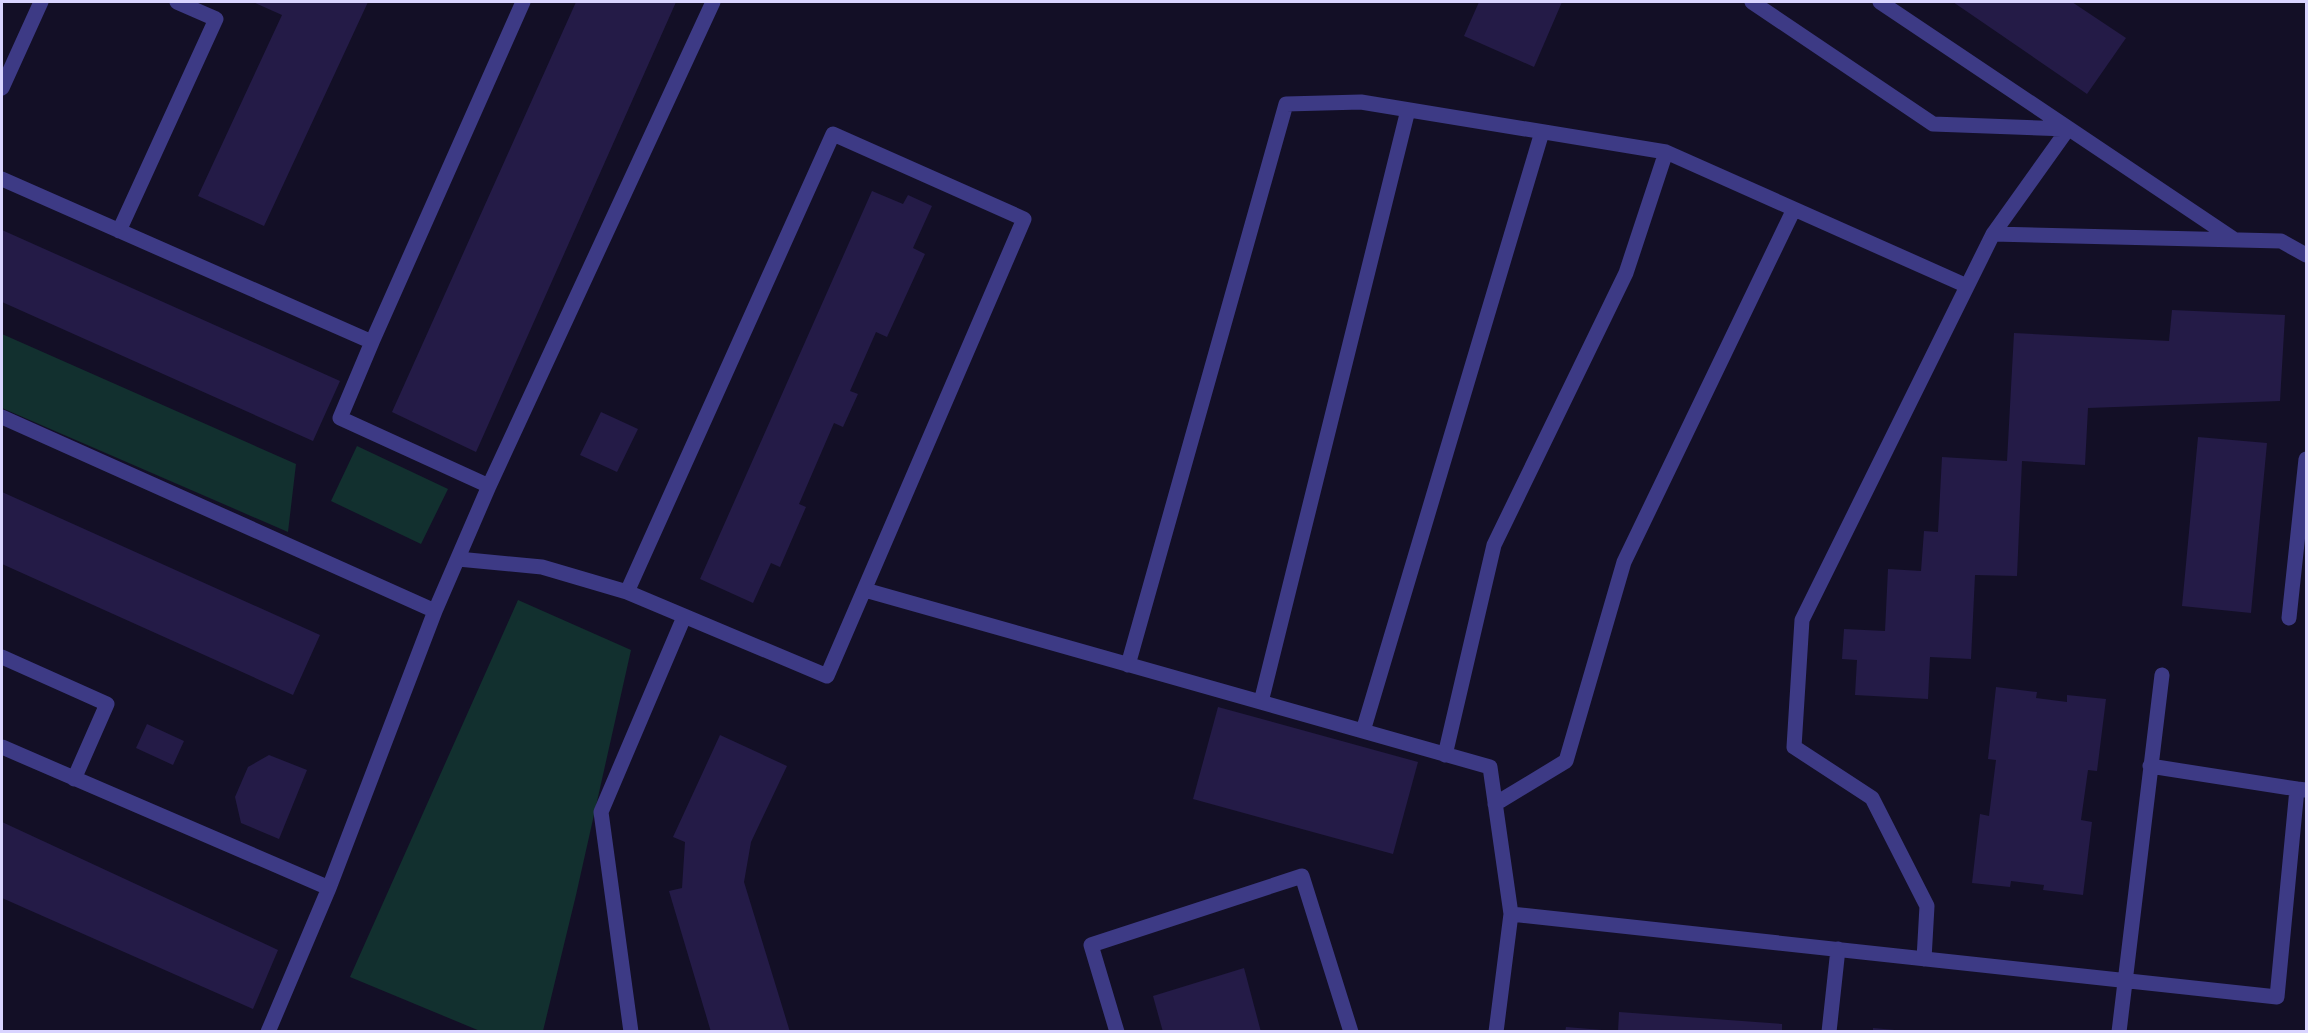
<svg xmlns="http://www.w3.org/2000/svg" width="2308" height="1033" font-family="'Fira Sans',sans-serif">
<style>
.green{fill:#12302f}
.building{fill:#241b47}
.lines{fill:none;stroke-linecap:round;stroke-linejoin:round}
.minor{stroke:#3d3a85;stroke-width:15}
</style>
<rect width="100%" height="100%" fill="#130f26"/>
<path class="green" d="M2 334 296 464 288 532 2 408Z
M357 446 448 489 421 544 331 501Z
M518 600 631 650 576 895 543 1031H480L350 977Z"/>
<path class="building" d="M253 2H368L264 226 198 196 282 15Z
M576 2H676L476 452 392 412Z
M1479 2H1562L1534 67 1464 36Z
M1953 2H2072L2126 38 2087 94Z
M872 191 903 204 908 195 932 206 913 248 925 254 887 337 876 332 850 391 858 394 843 427 834 423 799 504 806 507 780 567 771 563 753 603 700 579Z
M2 230 340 381 313 441 2 302Z
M2172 310 2285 315 2280 401 2088 408 2085 465 2022 461 2017 576 1975 575 1971 659 1930 657 1928 699 1855 695 1857 660 1842 659 1844 629 1885 631 1888 569 1921 571 1924 531 1938 532 1942 457 2007 461 2014 333 2169 341Z
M601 412 638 429 617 472 580 455Z
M2198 437 2267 443 2251 613 2182 606Z
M2 492 320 635 293 695 2 564Z
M1996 687 2037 692 2036 698 2067 702V695L2106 699 2097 771 2088 770 2081 820 2092 822 2083 895 2043 890 2044 885 2011 881 2010 887 1972 883 1980 814 1989 816 1996 760 1988 759Z
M1218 707 1418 762 1393 854 1193 799Z
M147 724 184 741 173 765 136 748Z
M720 735 787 766 751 842 744 882 790 1032H711L669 891 682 888 685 842 673 837Z
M269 755 307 770 279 839 241 823 235 797 248 767Z
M2 822 278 950 253 1009 2 898Z
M1244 968 1261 1032H1163L1153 996Z
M1619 1012 1782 1024V1032H1618Z
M1566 1027 1602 1030V1032H1565Z
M1873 1028 1895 1030V1032H1873Z"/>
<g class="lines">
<path class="minor" d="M1752 2 1933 124 2068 129
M1880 2 2235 240
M2 88 41 2
M2 179 372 342 523 2
M119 231 216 19 177 2
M1993 234 2068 129
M372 342 340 418 489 486
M2 417 435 611
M458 559 542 567 627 592 827 676 1024 219 833 134 627 592
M865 590 1490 767 1511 914 1496 1032
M2289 618 2306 459
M2 657 107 704 74 779
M1128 665 1286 104 1361 102 1666 152 1967 286
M1261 702 1408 110
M1363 731 1542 132
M2 747 329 888
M1445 755 1494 545 1626 273 1666 152
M2150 766 2297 789
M1495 804 1566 761 1624 562 1794 209
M1511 914 2277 997 2297 789 2306 790
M1924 959 1927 906 1872 798 1794 747 1802 620 1993 234 2281 241 2306 255
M268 1032 329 888 435 611 489 486 713 2
M631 1032 601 812 684 617
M1117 1032 1091 945 1302 876 1351 1032
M1829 1032 1838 949
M2119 1032 2162 675"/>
</g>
<rect width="2308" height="1033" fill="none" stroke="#d9d4ff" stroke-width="6"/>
</svg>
